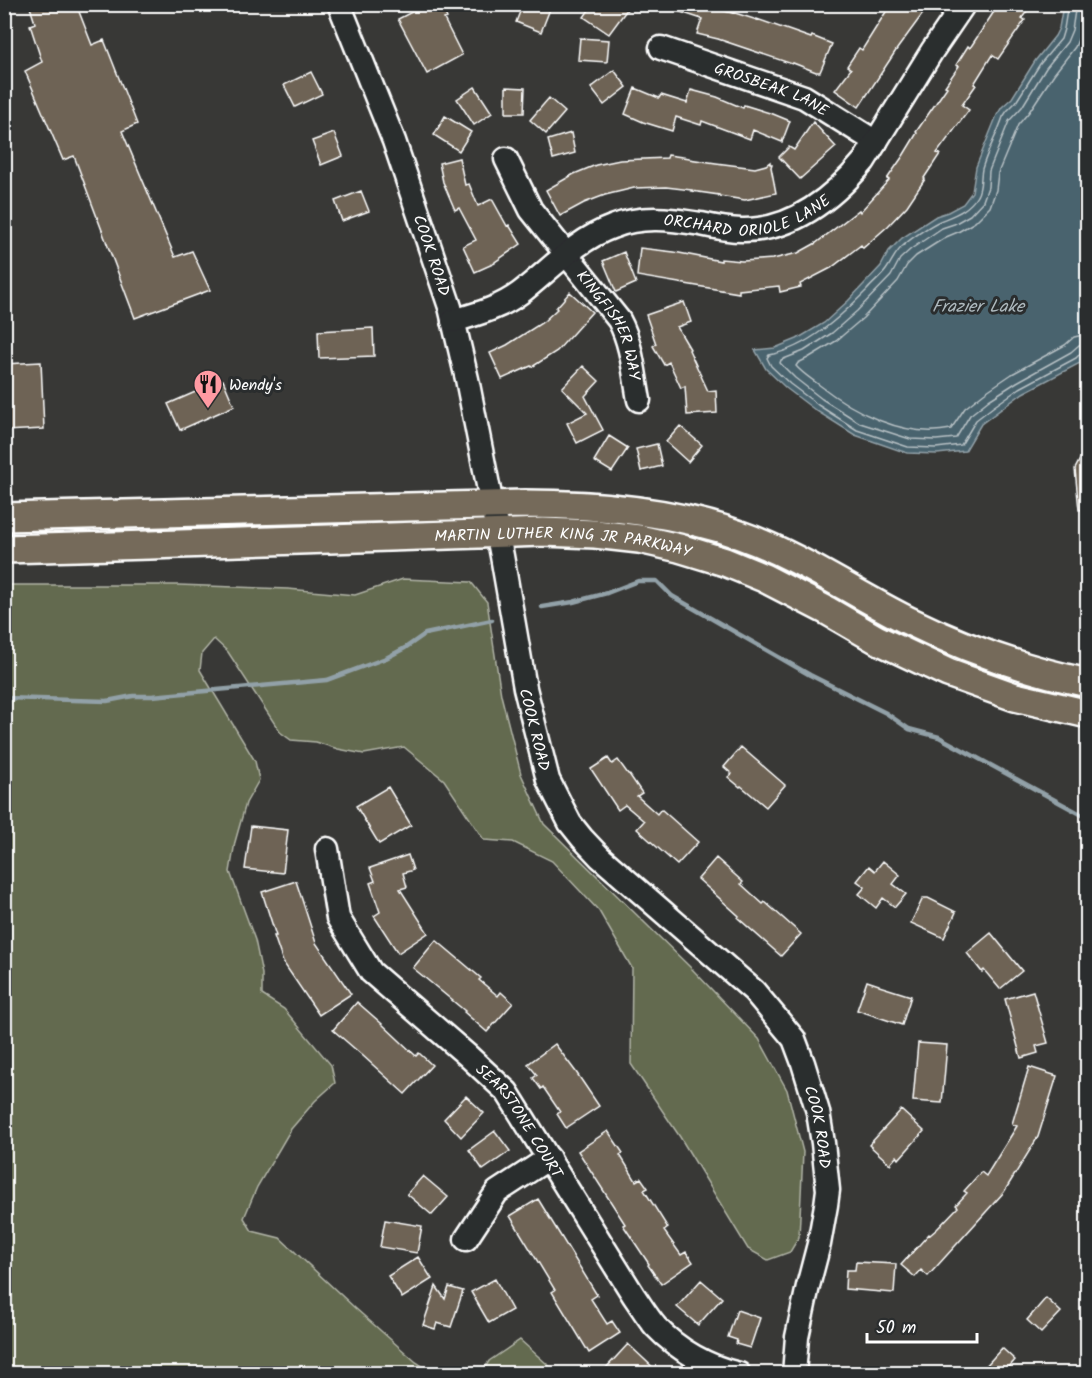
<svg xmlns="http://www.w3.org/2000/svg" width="1092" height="1378" font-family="Kalam,sans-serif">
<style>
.green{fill:#636a4f;stroke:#b1b4a7;stroke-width:1.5}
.water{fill:#4a636e;stroke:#92a1a8;stroke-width:1.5}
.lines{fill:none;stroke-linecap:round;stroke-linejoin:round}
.shore{stroke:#b7c1c5;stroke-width:1.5}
.stream{stroke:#92a1a8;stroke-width:4.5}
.building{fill:#6e6354;stroke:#fff;stroke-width:1.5}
.minor-casing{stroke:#fff;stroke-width:27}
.major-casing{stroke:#fff;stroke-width:32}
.minor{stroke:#2a2d2e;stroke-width:22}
.major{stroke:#746a5a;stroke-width:27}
.labels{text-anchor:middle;stroke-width:6;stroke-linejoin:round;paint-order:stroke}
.street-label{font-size:16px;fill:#fff;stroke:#2a2d2e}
.poi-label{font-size:16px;fill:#fff;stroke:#2a2d2e;text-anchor:start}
.water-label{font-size:18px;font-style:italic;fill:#aeb9be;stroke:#2a2d2e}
</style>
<rect width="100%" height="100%" fill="#383836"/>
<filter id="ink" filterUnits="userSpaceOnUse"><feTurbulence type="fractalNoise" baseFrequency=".0167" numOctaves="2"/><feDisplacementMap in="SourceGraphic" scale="12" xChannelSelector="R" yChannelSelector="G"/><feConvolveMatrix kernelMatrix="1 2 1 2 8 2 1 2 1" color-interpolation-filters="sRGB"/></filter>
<g filter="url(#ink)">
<path class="green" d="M403 579 471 582 487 602 501 695 521 774 544 824 692 969 759 1039 787 1090 803 1152 799 1237 790 1252 768 1260 748 1249 680 1137 631 1064 632 968 599 911 552 861 513 842 484 840 444 780 404 747 364 754 338 749 316 742 291 740 280 732 228 652 214 639 202 653 200 670 255 761 259 780 246 803 235 842 230 872 255 940 262 974V995L284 1009 331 1065 335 1083 315 1101 291 1129 257 1187 244 1218 252 1231 280 1238 355 1308 416 1362 433 1373H5V585H178L288 589 355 595Z
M520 1340 557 1373H482L489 1361Z"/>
<path class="water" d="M1063 5H1087V354L1080 363 1023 393 981 424 965 451 937 454 907 453 855 435 815 410 786 388 766 369 755 350 775 348 797 339 824 323 848 301 881 266 889 251 902 238 936 216 948 212 963 204 972 192 976 167 997 115 1002 107 1012 98 1035 61 1055 36 1059 28Z"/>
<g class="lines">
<path class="shore" d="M1068 4 1064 29 1061 39 1040 64 1016 102 1007 111 1003 117C997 135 987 151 982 169 980 178 982 188 977 196 969 210 954 215 940 221 931 225 913 237 905 244 894 253 894 259 886 270 881 277 873 283 867 290 840 317 808 348 769 355L767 358 771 366 790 384 818 405 857 430 908 447 936 448 961 445 976 420 993 407 1020 388 1076 358 1082 352 1088 351
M1076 4 1072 30 1067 42 1046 68 1022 107 1009 121 989 171 988 187 983 201 970 215 954 224 942 228 911 249 900 259 891 276 857 311 832 333 804 351 781 360 780 363 795 378 822 399 860 423 910 439 936 440 956 438 970 415 989 400 1017 382 1071 352 1079 345 1088 343
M1085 4 1081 32 1075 47 1054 74 1029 112 1018 125 998 173 996 190 990 207 975 222 958 232 946 237 916 256 907 265 898 281 863 318 836 341 808 358 798 363 796 366C802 373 810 378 818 384 854 412 904 439 951 429L965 408 984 393 1012 374 1065 345 1074 337 1088 334"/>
<path class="stream" d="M542 607 573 602 607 593 638 581H657L672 596 810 675 886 713 909 729 939 737 1088 818
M4 698 107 701 133 696H152L327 680 386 658 405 648 425 634 492 620"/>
</g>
<path class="building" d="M29 4H76L92 45 104 40 137 124 122 131 175 257 192 251 210 290 135 318 74 156 63 160 25 71 42 62 30 25 35 23Z
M427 4H440L447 18 444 19 462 55 427 74 398 19Z
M523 4H552L541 32 516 22Z
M593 4H631L609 34 584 17Z
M665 4H709V7L732 13V12L757 20V19L811 38 812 36 832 44 820 72H816L793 63 792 64 718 39 697 34 702 19 665 7Z
M891 4H930L897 49 859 107 835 90 851 69 847 66 859 48 862 50 882 18Z
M999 4H1032L1022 18 1025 20 998 59 992 55 974 84 976 85 962 105 969 110 937 153 940 154 924 178 925 179 907 206 888 226 863 248 861 245 831 268 800 284 801 287 780 292 779 286 739 290V293L637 276 640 248 674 252 721 261V259L742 261 773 259 798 253 816 243 859 210 860 212 889 180 887 179 903 156 917 133 916 132 947 87 945 86 959 66 956 65 968 46 970 48Z
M580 38 609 40 607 62 578 60Z
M614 70 627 87 604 105 591 88Z
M311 72 322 94 295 107 284 85Z
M475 87 492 113 474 125 457 99Z
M506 87 525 88 524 113H506Z
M635 88 659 98 661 95 687 103 691 90 717 97 743 108 744 105 773 114 790 121 782 142 753 130 750 139 702 121 701 125 676 117 672 131 643 122 625 114Z
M549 98 565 112 546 134 530 120Z
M445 116 471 132 459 151 434 135Z
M813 122 836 147 800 179 779 157 789 147 794 150Z
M334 133 343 156 321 165 312 141Z
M571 133 575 153 553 159 548 140Z
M668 155 689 158V159L716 163 755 168 766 165 770 162V164H772L771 167 776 193 745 200 719 196V195L691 191 692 190 666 187 634 188 605 195 584 203 560 216 546 190 574 174 596 165 620 160 667 158Z
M459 158 465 185 469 184 478 206 492 199 507 226 509 225 521 244 495 262V263L475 272 463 246 476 240 459 208 455 210 443 182 439 163Z
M361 191 369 211 342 221 335 201Z
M624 252 636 283 616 292 603 261Z
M570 292 592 312 557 351 532 367 531 366 502 379 490 353 507 345 543 322 557 309 556 308Z
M684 302 691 322 677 327 690 349 689 350 708 391 716 390 717 413 687 415 685 386 681 388 669 362 664 365 653 346 656 344 646 315Z
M373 328 374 356 319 358 318 331Z
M41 362 44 429 4 431V364Z
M583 366 599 381 585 396 603 430 577 443 567 423 587 413 562 388Z
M223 380 234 406 180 430 168 404Z
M680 426 702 445 688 462 666 442Z
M609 436 628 448 612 472 594 461Z
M657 444 662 466 641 471 636 449Z
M1088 444V509L1079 510 1075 469Z
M741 747 785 785 766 807 741 786 740 787 728 777 732 774 724 767Z
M608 758 612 764 618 760 628 774H629L642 793 637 796 657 814 661 809 698 842 677 865 637 829 644 821 625 805 618 810 591 769Z
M388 787 411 825 379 844 356 806Z
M251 826 288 830 283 873 245 869Z
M408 855 413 870 403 873 407 887 400 889 428 933 398 953 374 916 380 912 370 883 375 881 370 868Z
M716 858 743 882 741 884 763 904 765 902 801 934 781 956 738 918 739 916 698 879Z
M883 861 900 875 893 884 906 894 895 907 883 898 876 908 859 894 865 887 857 881 869 866 875 871Z
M296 881 316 943 351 994 319 1015 283 962 274 936H276L262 892Z
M923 898H928L956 912 944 938 911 923Z
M991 933 1022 971 1000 989 984 970 982 972 967 953Z
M436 940 481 978 479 980 498 996 501 992 513 1003 487 1032 464 1012 465 1011 413 968Z
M867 981 879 985V986L911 996 902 1025 857 1010Z
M1033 991 1048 1043 1036 1046 1038 1053 1021 1058 1005 999Z
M357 1002 381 1023 416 1056 419 1053 432 1065 405 1094 362 1055 333 1030Z
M918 1043 947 1045 942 1103 913 1101Z
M555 1044 576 1072 599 1106 566 1128 557 1114 560 1112 543 1087 541 1089 533 1078 537 1075 528 1064Z
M1029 1067 1057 1076 1038 1137 1004 1192 928 1276 921 1270 915 1277 901 1265 929 1234 930 1235 937 1229 958 1207 956 1205 967 1193 964 1191 981 1172 986 1176 1017 1126 1012 1124Z
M466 1096 484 1113 461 1137 444 1119Z
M901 1110 924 1131 899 1159 897 1156 890 1164 869 1145Z
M495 1131 510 1151 483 1170 469 1150Z
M608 1131 623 1153 620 1155 636 1181 641 1178 648 1188 644 1190 668 1228 664 1231 681 1255 686 1252 693 1262 661 1284 648 1265 649 1264 623 1225 625 1224 578 1151Z
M423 1176 448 1197 432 1215 407 1194Z
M538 1199 597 1295 591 1299 607 1324 612 1321 620 1333 589 1353 552 1292 555 1290 510 1216Z
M385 1220 422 1226 417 1253 380 1247Z
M418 1257 432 1279 402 1298 388 1276Z
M856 1262 896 1264 894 1293 845 1289 846 1270H855Z
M495 1279 512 1310 489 1323 471 1292Z
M701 1280 722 1298 698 1325 677 1307Z
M436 1286 445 1299 449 1287 463 1291 451 1327 437 1323 435 1329 423 1325Z
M1046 1298 1061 1312 1041 1333 1027 1320Z
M737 1310 760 1318 750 1348 736 1344 737 1340 728 1337Z
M628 1344 660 1374H613L606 1368Z
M1002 1348 1015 1360 1003 1374H992L985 1367Z"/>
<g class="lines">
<g class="minor-casing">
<g id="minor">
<path id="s1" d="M339 4 394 141 450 307 467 379 502 556 525 688 548 780 570 823 582 838 600 857 754 991 794 1039 803 1063 818 1112 823 1143 828 1190 826 1205 819 1244 808 1286 797 1337 794 1374"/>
<path id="s2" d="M661 48 804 97 876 142"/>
<path id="s3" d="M506 159 531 210 619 320C632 344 634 374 639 400"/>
<path id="s4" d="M453 321C477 314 500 308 520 293 549 271 576 240 612 227 642 215 670 219 701 224 714 227 728 230 742 230 793 231 833 198 864 161L932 51 964 4"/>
<path id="s5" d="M327 849 338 918 371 972 467 1055 507 1092 634 1296C641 1306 648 1318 656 1327 678 1350 708 1367 739 1374"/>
<path d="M466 1239 497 1192 549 1158"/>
</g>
</g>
<g class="major-casing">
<g id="major">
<path d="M4 517 525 504C596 504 672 510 740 535 800 556 851 592 907 620 964 648 1025 670 1088 683"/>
<path id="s6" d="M4 549 150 545 543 532 595 534 639 539 679 548 725 562 764 578 826 610 876 639 948 673 1015 697 1088 714"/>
</g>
</g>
<use href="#minor" class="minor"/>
<use href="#major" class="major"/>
</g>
</g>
<defs>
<g id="restaurant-pin" transform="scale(1.5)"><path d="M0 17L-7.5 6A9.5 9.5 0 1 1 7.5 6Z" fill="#ff9aa2" stroke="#2a2d2e"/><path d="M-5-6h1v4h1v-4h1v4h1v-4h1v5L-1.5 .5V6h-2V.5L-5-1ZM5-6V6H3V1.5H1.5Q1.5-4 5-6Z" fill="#111"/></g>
</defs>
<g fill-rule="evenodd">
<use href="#restaurant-pin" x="208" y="384"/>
</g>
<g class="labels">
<g class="street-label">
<text dy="6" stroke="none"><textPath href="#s2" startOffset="118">GROSBEAK LANE</textPath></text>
<text dy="6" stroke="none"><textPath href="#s4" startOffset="326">ORCHARD ORIOLE LANE</textPath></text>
<text dy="6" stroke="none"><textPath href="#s1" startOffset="268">COOK ROAD</textPath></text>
<text dy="6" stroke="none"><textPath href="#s3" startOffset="198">KINGFISHER WAY</textPath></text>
<text dy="6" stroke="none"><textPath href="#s6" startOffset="560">MARTIN LUTHER KING JR PARKWAY</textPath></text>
<text dy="6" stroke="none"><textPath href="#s1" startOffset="754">COOK ROAD</textPath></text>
<text dy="6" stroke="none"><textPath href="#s5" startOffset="345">SEARSTONE COURT</textPath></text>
<text dy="6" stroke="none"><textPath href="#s1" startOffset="1258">COOK ROAD</textPath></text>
</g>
<g class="poi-label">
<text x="229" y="390">Wendy's</text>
</g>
<g class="water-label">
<text x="978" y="312">Frazier Lake</text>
</g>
</g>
<rect width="1092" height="1378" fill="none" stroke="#2a2d2e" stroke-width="24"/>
<rect x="12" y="12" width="1068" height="1354" fill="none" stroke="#fff" stroke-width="2" filter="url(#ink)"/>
<path d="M867 1333v9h110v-9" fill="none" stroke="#ffffff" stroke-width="3"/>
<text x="876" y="1333" font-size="18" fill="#ffffff" stroke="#2a2d2e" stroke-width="4.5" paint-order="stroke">50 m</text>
</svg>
